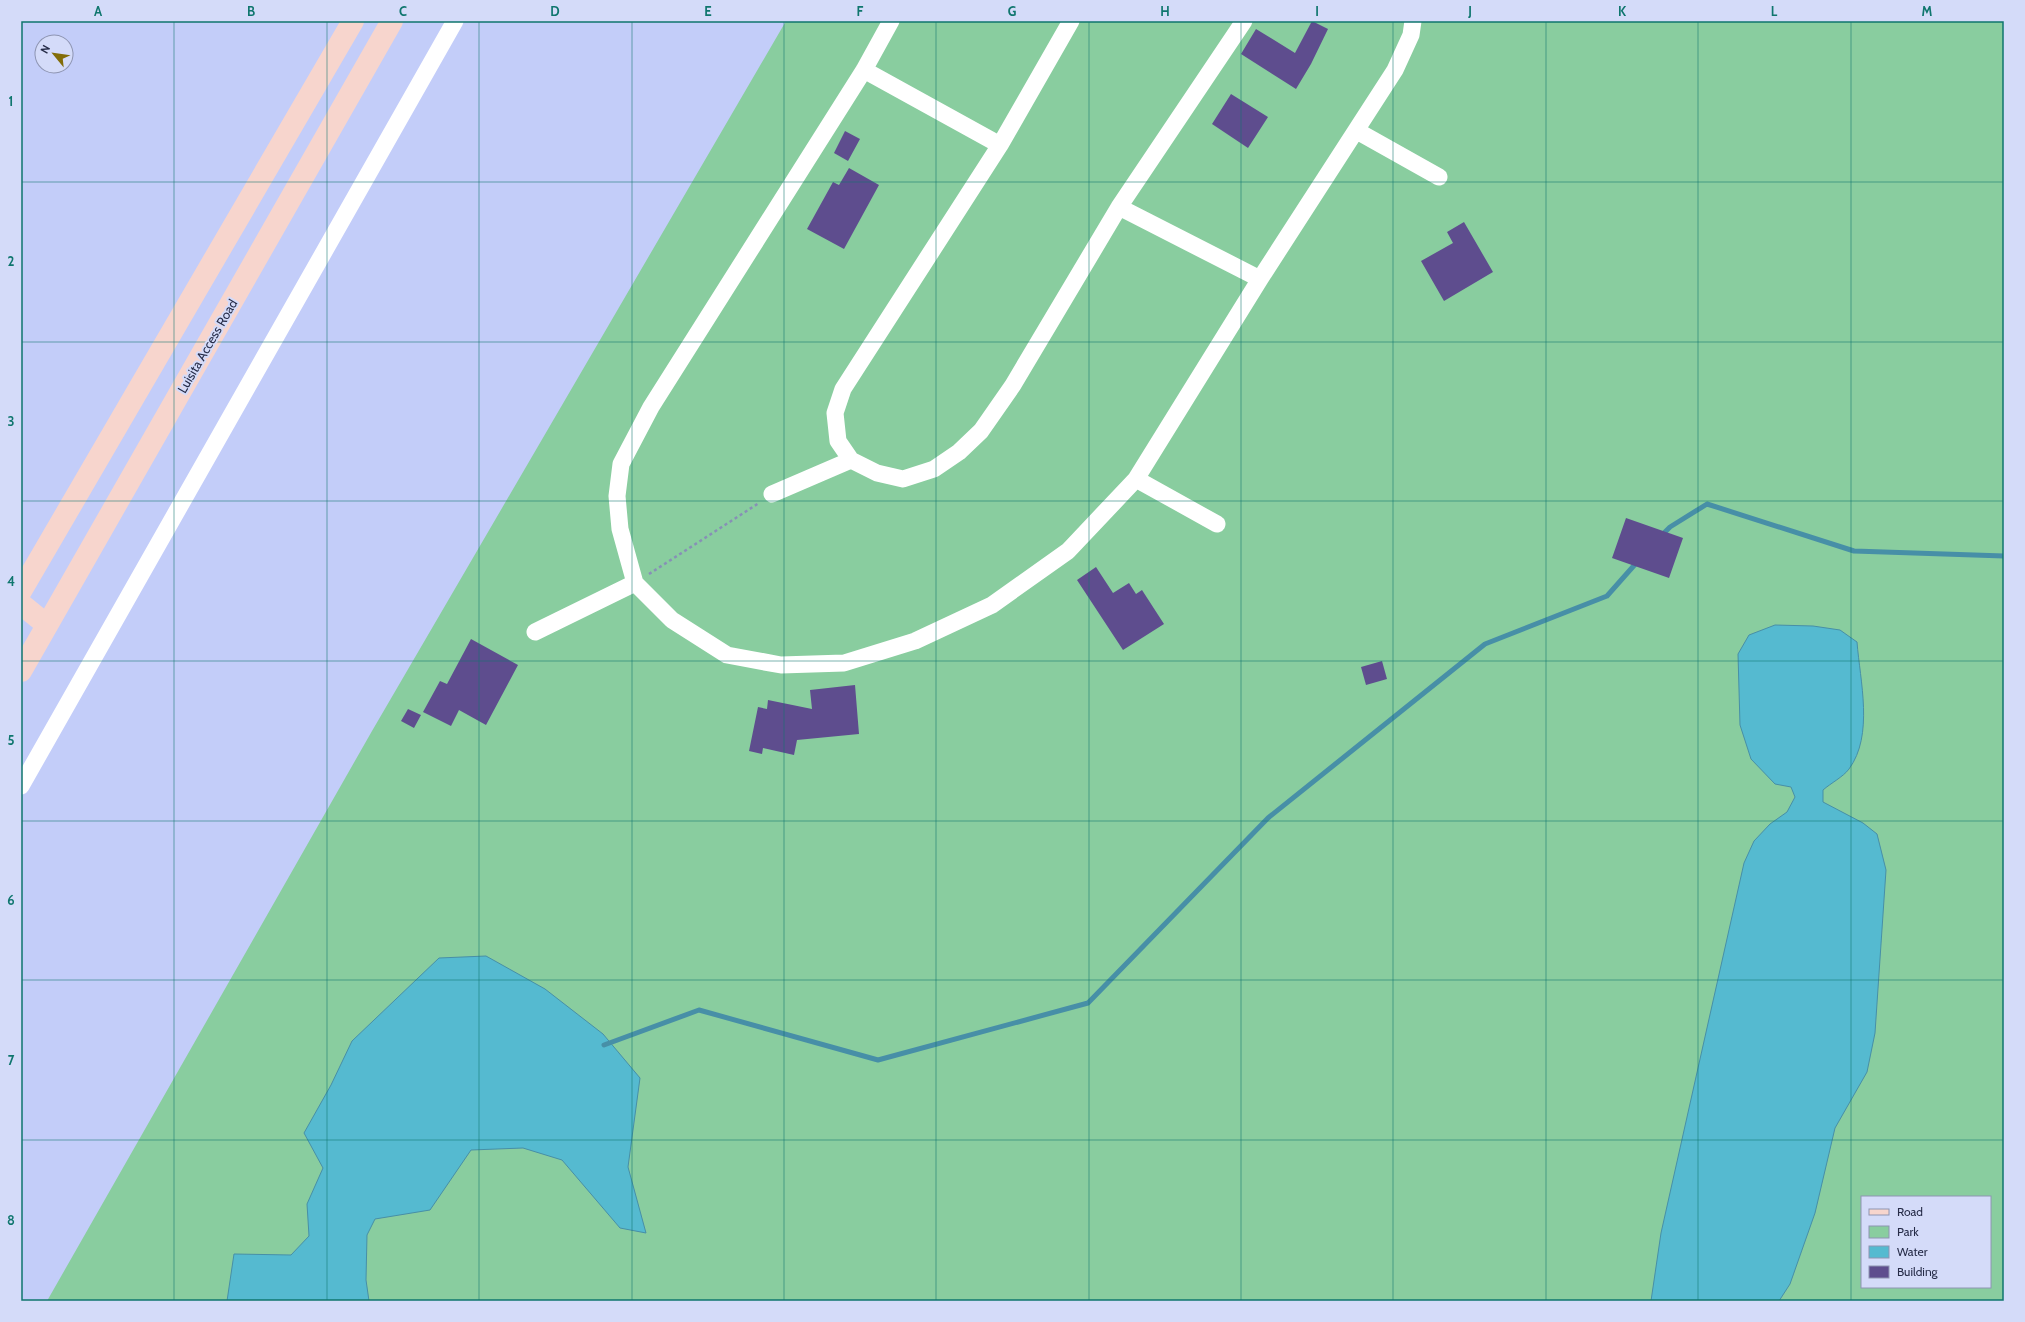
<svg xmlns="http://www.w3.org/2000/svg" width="2025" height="1322" font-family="Cabin,sans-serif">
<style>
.green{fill:#89cd9f;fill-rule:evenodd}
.water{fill:#55bad0;stroke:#478fa7}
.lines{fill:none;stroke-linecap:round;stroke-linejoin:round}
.stream{stroke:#478fa7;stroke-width:5}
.building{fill:#5e4d8e}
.path{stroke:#8790b6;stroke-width:2.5;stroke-dasharray:3 3;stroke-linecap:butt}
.street{stroke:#fff;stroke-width:17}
.secondary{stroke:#f7d5cd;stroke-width:22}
.grid{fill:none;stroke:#0f766e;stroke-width:1;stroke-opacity:0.55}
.labels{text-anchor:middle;stroke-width:4;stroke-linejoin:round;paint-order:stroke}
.street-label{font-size:13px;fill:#262c48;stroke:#d4dbf9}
.neatline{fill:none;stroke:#0f766e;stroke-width:1.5}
.grid-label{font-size:13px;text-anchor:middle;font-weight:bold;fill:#0f766e}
</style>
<rect width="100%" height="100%" fill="#c3cdf9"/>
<path class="green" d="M786 21H2004V1301H47L372 731ZM1862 1197H1990V1287H1862Z"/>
<path class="water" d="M1775 625 1813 626 1840 630 1857 642C1860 681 1874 735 1849 769 1843 777 1831 783 1823 790V802L1863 823 1877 834 1886 870 1875 1033 1867 1072 1835 1128 1815 1213 1790 1284 1779 1301H1651L1661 1233 1744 863 1754 841 1770 824 1787 812 1795 797 1791 787 1775 784 1751 759 1740 725 1738 654 1749 635Z
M486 956 545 989 603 1034 640 1078 628 1167 646 1233 620 1228 562 1160 523 1148 471 1150 430 1210 375 1219 367 1235 366 1280 369 1301H227L234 1254 291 1255 309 1236 307 1204 323 1168 304 1133 331 1085 352 1041 439 958Z"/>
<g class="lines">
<path class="stream" d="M1661 536 1670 527 1707 504 1854 551 2004 556
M604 1045 699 1010 878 1060 1088 1003 1268 818 1485 644 1607 596 1638 561"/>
</g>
<path class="building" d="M1312 21 1328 29 1311 64 1296 89 1241 54 1256 29 1295 53Z
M1231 94 1268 117 1248 148 1212 124Z
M845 131 860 139 848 161 834 153Z
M849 168 879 185 844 249 807 229 833 182 839 185Z
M1464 222 1493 272 1444 301 1421 261 1453 243 1447 232Z
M1626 518 1683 538 1669 578 1612 558Z
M1096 567 1113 593 1129 583 1136 594 1142 590 1164 624 1123 650 1077 580Z
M471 639 518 665 486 725 459 710 451 726 423 712 440 681 447 684Z
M1382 661 1387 679 1366 685 1361 667Z
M855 685 859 734 797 740 794 755 763 748 762 754 749 751 758 707 767 709 768 700 812 709 810 690Z
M408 709 421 715 414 728 401 721Z"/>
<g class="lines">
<path class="path" d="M649 574 759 503"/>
<path class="street" d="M891 21 864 70 651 407 621 464 617 496 620 529 635 583 672 620 727 655 781 665 844 663 915 641 992 605 1068 551 1136 479 1260 279 1395 70 1411 35 1413 21
M1071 21 1000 145 843 389 835 413 838 441 851 460 877 473 903 479 934 469 959 452 981 431 1013 385 1119 207 1244 21
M864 70 1000 145
M1357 131 1439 177
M1119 207 1260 279
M1136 479 1217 524
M772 494 851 460
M535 632 635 583
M21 786 455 21"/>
<path class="secondary" d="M21 591 353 21
M21 604 47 625
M21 671 392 21"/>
</g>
<path class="grid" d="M174 21V1301M327 21V1301M479 21V1301M632 21V1301M784 21V1301M936 21V1301M1089 21V1301M1241 21V1301M1393 21V1301M1546 21V1301M1698 21V1301M1851 21V1301M21 182H2004M21 342H2004M21 501H2004M21 661H2004M21 821H2004M21 980H2004M21 1140H2004"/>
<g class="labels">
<g class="street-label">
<text transform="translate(207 346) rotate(-60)" y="5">Luisita Access Road</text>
</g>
</g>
<rect width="2025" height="1322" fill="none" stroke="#d4dbf9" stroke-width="44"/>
<rect x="1861" y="1196" width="130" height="92" fill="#d4dbf9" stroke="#8e95b2"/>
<rect x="1869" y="1209" width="20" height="6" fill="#f7d5cd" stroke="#8e95b2"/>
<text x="1897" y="1216" font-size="12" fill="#262c48">Road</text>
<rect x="1869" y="1226" width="20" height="12" fill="#89cd9f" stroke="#8e95b2"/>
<text x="1897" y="1236" font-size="12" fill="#262c48">Park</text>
<rect x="1869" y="1246" width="20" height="12" fill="#55bad0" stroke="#8e95b2"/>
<text x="1897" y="1256" font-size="12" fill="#262c48">Water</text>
<rect x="1869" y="1266" width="20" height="12" fill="#5e4d8e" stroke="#8e95b2"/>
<text x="1897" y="1276" font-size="12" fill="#262c48">Building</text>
<g transform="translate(54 54) rotate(299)"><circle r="19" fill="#d4dbf9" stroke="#8e95b2"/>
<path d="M0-3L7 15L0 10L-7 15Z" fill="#836d09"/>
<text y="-6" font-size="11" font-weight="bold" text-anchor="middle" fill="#262c48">N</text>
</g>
<rect x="22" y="22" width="1981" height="1278" class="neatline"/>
<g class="grid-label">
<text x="98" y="16">A</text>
<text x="251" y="16">B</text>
<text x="403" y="16">C</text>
<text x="555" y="16">D</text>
<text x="708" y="16">E</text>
<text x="860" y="16">F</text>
<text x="1012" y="16">G</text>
<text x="1165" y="16">H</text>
<text x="1317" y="16">I</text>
<text x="1470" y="16">J</text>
<text x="1622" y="16">K</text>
<text x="1774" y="16">L</text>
<text x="1927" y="16">M</text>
<text x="11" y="106">1</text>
<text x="11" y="266">2</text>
<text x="11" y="426">3</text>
<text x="11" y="586">4</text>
<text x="11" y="745">5</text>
<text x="11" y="905">6</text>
<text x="11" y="1065">7</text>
<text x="11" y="1225">8</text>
</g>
</svg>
